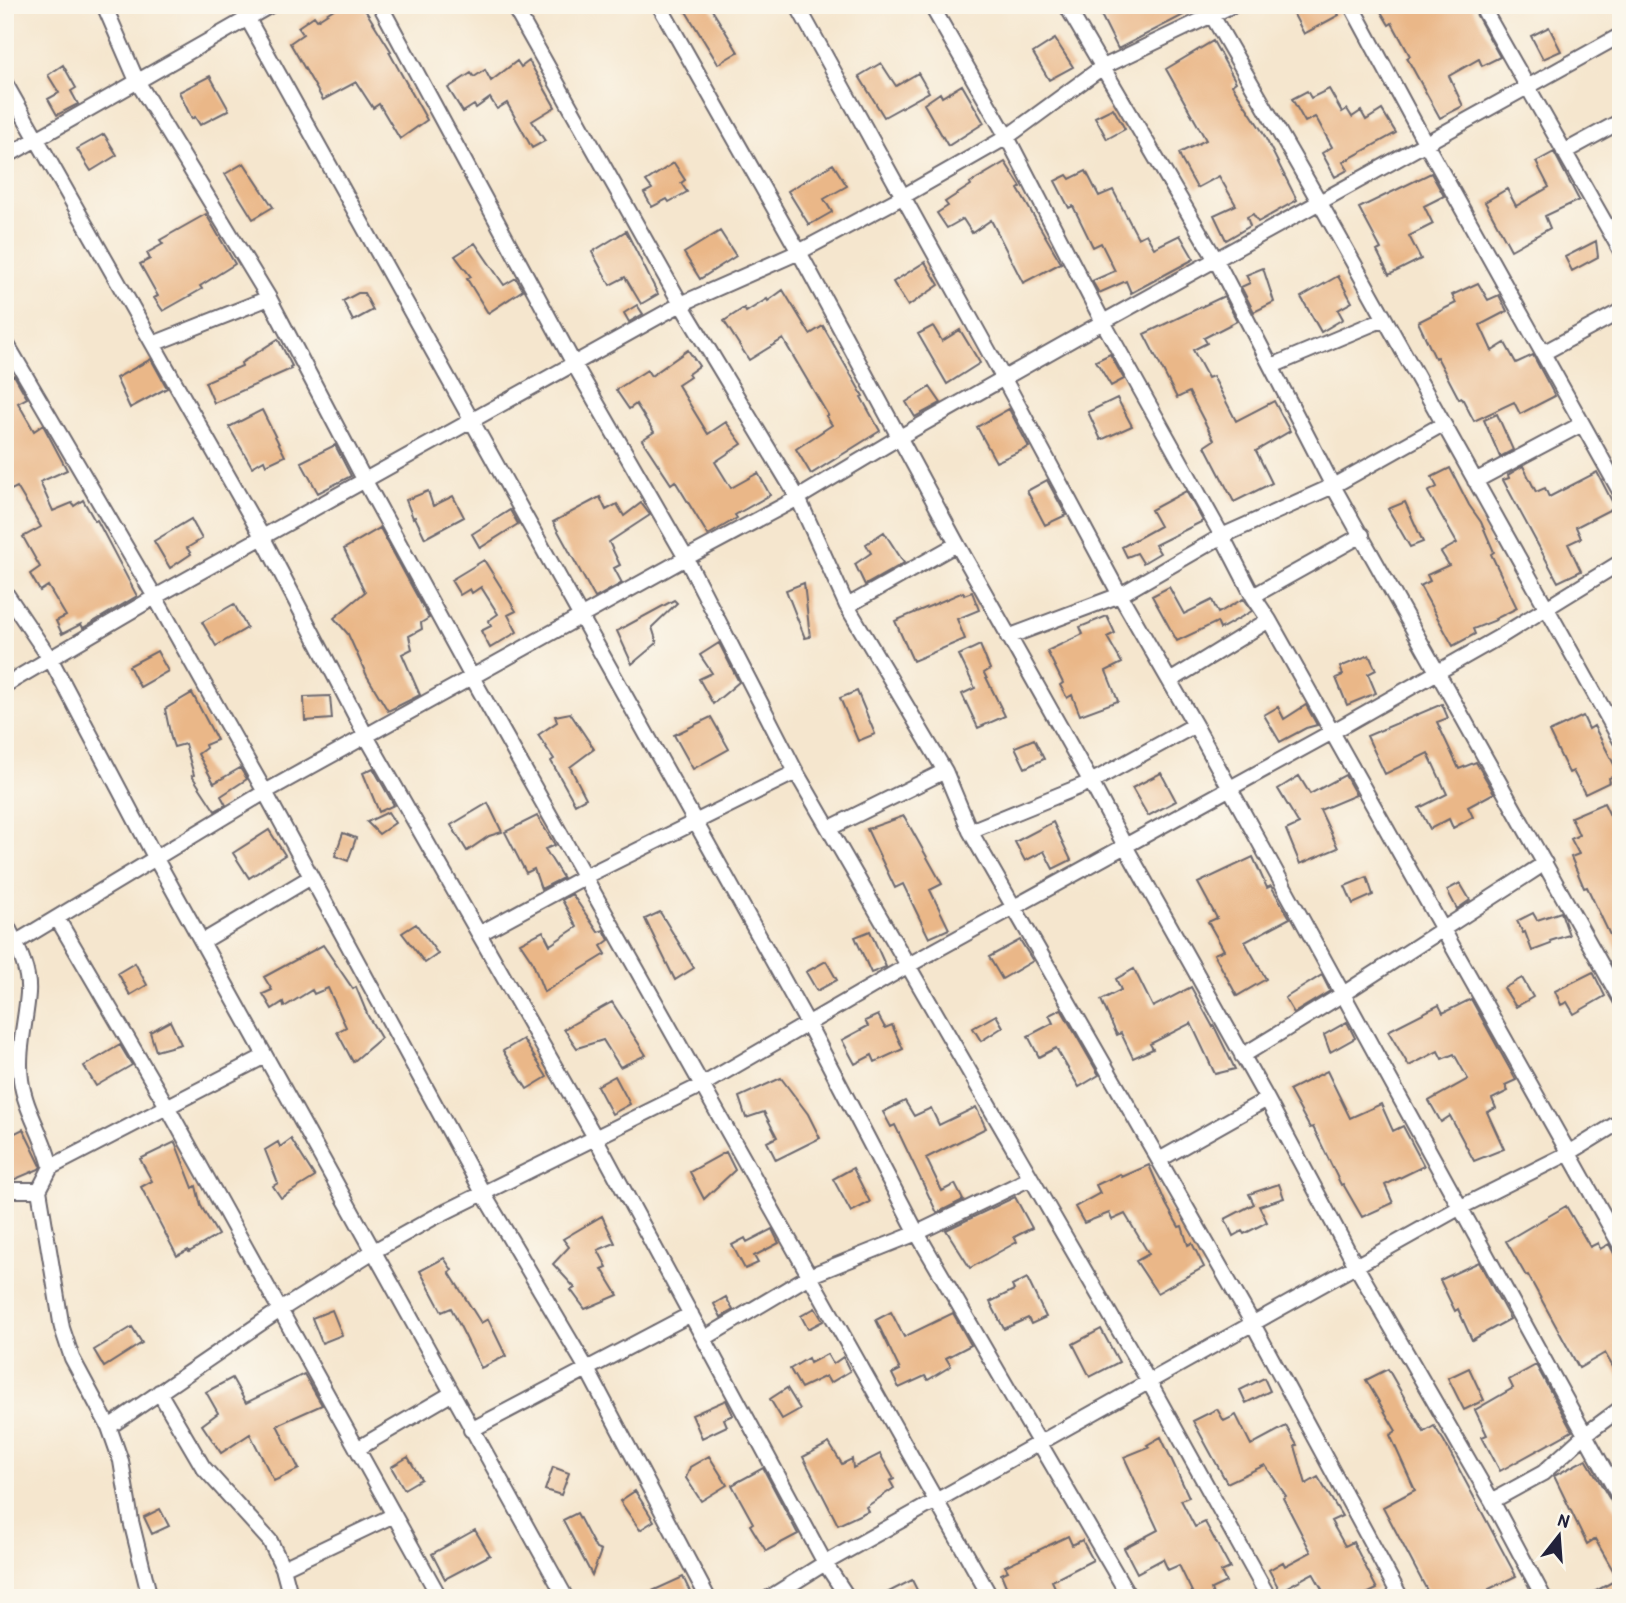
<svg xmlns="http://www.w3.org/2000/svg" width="1626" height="1603" font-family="'Patrick Hand',sans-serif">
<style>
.building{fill:#eab788}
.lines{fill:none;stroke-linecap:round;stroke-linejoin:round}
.minor-casing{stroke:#6c676e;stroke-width:18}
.minor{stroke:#fff;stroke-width:14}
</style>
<rect width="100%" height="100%" fill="#fbf7ec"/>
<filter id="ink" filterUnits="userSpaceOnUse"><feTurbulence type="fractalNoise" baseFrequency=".0143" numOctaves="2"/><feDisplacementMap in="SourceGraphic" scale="14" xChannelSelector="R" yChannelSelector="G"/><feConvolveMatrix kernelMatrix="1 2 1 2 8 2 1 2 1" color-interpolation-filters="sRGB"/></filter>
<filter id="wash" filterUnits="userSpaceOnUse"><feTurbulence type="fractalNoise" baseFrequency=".00686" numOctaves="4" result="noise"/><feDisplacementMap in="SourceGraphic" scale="28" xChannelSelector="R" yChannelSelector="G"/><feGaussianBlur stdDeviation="1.57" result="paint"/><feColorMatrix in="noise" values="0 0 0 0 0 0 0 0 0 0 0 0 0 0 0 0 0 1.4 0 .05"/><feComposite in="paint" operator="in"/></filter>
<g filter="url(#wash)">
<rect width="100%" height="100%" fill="#f5e6ce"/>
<g id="blocks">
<path class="building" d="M340 5H362L391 51 389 52 427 120 400 139 379 104 373 108 356 82 323 100 290 43 303 34 298 27 314 16 317 20Z
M682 5H709L738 52 718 64Z
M1096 5H1196L1197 8 1118 49Z
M1289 5H1334L1339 15 1304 34Z
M1377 5H1471L1500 57 1482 66 1479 59 1449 76 1463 106 1440 118 1407 58 1410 56 1392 23 1389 25Z
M1549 27 1561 51 1543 59 1531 36Z
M1055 39 1073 67 1049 80 1033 53Z
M1213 41 1236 82 1232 85 1262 131 1297 200 1258 222 1253 214 1247 217 1250 226 1226 240 1214 215 1236 205 1219 176 1197 188 1182 161 1179 153 1206 140 1166 69Z
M517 61 521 67 529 61 555 107 532 121 545 141 532 148 507 103 497 109 490 98 476 108 474 105 463 112 448 88 471 73 474 77 485 70 491 81Z
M881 63 896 86 918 73 929 92 884 117 859 76Z
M63 65 76 88 71 91 78 104 57 115 48 99 59 93 48 75Z
M210 76 229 110 200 125 195 117 192 119 179 92Z
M962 85 984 123 948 146 924 104 940 93 942 97Z
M1329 89 1342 112 1347 109 1352 117 1361 111 1366 120 1382 110 1396 133 1343 162 1348 170 1335 177 1322 153 1332 147 1318 121 1315 117 1305 122 1292 99 1307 91 1311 98Z
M1113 108 1125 129 1107 139 1095 117Z
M104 134 117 155 91 171 77 149Z
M1554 152 1579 200 1545 216 1550 228 1511 250 1485 202 1507 189 1516 206 1549 187 1536 162Z
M1005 162 1021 187 1018 189 1061 263 1023 283 991 220 972 233 963 219 947 228 937 213 948 206 945 202 971 185 970 183Z
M244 163 273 207 253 219 225 174Z
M674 163 685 180 681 183 687 192 669 202 667 199 652 207 644 193 652 189 646 181Z
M833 164 847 186 824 199 832 212 809 225 788 191Z
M1086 171 1099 196 1113 190 1138 238 1146 234 1154 248 1180 235 1194 259 1131 293 1126 281 1099 293 1092 281 1115 271 1101 243 1093 247 1073 206 1069 208 1055 181 1067 175 1070 179Z
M1431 173 1444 196 1424 206 1433 224 1409 236 1421 259 1389 275 1377 251 1381 249 1359 208Z
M206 214 235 264 200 286 202 289 163 311 154 298 158 296 140 264 150 259 147 253 163 244 160 240Z
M626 231 658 294 641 304 625 277 610 285 592 252Z
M720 231 736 256 700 279 684 253Z
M1596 241 1598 257 1572 271 1565 257Z
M475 243 504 285 516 278 523 290 488 313 467 279 471 277 455 256Z
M925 262 939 285 908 306 893 282Z
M1263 268 1274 302 1254 312 1241 287 1250 283 1246 275Z
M1338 276 1352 302 1338 310 1343 319 1321 332 1301 297Z
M1478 283 1488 300 1499 295 1507 311 1480 325 1492 351 1505 343 1516 363 1533 355 1555 396 1520 414 1514 402 1474 421 1462 398 1459 399 1437 357 1435 358 1418 322 1456 303 1452 295Z
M783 290 810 334 823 326 863 396 861 397 880 431 811 474 796 449 832 425 826 416 828 415 783 339 749 360 724 321 744 308 746 312 767 299 768 301Z
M358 293H364L373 310 353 321 343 301Z
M1224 296 1237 321 1204 338 1207 343 1193 350 1208 378 1213 376 1236 421 1274 401 1290 431 1256 451 1272 483 1234 502 1205 446 1214 440 1189 392 1177 398 1144 334Z
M637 305 643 314 629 322 624 313Z
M933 326 942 341 960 330 980 363 947 384 918 334Z
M278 339 292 366 290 367 291 369 214 403 205 382 242 366 241 363Z
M688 350 699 366 688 374 690 377 678 385 708 434 726 422 742 444 715 462 731 488 758 473 770 495 735 515 737 518 708 535 675 481 671 484 642 440 654 432 636 404 629 409 616 390 647 370 651 376Z
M1110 354 1124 379 1111 386 1096 361Z
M151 359 167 388 130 408 116 378Z
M14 375 27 398 18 403 34 431 43 425 67 470 40 482 53 511 72 503 74 506 83 500 95 521 97 520 137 596 83 628 81 624 62 634 56 621 66 616 48 586 40 591 30 574 40 567 23 537 41 527 17 487 5 493V380Z
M930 387 941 403 915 417 906 402Z
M1117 398 1132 426 1101 440 1088 412Z
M1009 409 1029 447 996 462 977 427Z
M262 410 285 456 266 465 264 460 252 467 229 427Z
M1497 414 1513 450 1500 457 1484 420Z
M335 445 351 476 318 493 301 462Z
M1523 466 1536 492 1545 488 1549 497 1597 472 1615 507 1576 527 1581 538 1568 544 1581 571 1558 582 1503 480 1509 478 1508 475Z
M1450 468 1469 505 1481 522 1494 552 1491 554 1517 608 1495 619 1496 620 1473 629 1475 634 1453 646 1420 586 1430 581 1427 575 1449 565 1441 552 1457 543 1428 492 1437 487 1432 477Z
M1047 480 1066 515 1045 525 1027 491Z
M428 491 433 506 453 496 464 517 425 538 415 517 413 518 406 500Z
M1186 491 1203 521 1155 545 1160 553 1143 563 1137 553 1127 557 1122 547 1160 526 1151 510Z
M600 497 606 510 617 504 624 516 641 503 650 515 609 542 620 565 614 568 622 583 595 598 553 522Z
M1405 502 1423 542 1410 547 1388 509Z
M510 510 518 524 480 548 472 534Z
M191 519 202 539 187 548 191 554 170 568 154 541Z
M380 528 429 618 421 623 422 629 409 636 412 649 402 654 420 695 388 711 367 676 348 634 334 618 365 592 344 549Z
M884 532 904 563 865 585 855 564 871 553 866 544Z
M484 560 516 611 508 615 517 632 490 648 481 631 491 626 488 621 498 614 481 587 472 593 470 589 460 595 451 580Z
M804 583 810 637 805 638 786 590Z
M1169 587 1184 614 1212 600 1218 613 1243 599 1252 611 1220 629 1217 622 1177 641 1152 596Z
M963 592 964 595 972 592 979 610 957 619 965 639 913 661 895 621Z
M674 600 677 603 652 627 657 643 632 664 617 631Z
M234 604 247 628 216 646 202 622Z
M1107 616 1115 633 1107 637 1122 663 1106 671 1118 701 1080 715 1072 695 1067 698 1060 685 1063 683 1047 651 1083 634 1080 627Z
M719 643 739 682 713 704 699 679 712 673 700 655Z
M980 645 990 669 984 673 1005 716 978 728 962 694 975 688 959 655Z
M157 651 168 671 140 687 129 666Z
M1369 655 1376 670 1368 674 1376 693 1347 705 1336 678 1343 675 1340 667Z
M857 691 875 734 858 741 840 698Z
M192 693 217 740 205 745 206 748 198 754 214 783 240 768 247 779 221 796 226 805 215 811 192 776 194 775 185 744 174 747 171 738 165 709Z
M330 696 332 719 305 721 304 697Z
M1442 704 1448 718 1437 722 1459 769 1476 762 1494 793 1468 807 1473 817 1453 828 1449 819 1430 829 1419 808 1447 794 1428 753 1385 774 1367 736Z
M1306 705 1317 725 1306 728 1280 742 1264 715 1278 707 1284 719Z
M570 713 594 749 570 767 586 798 575 804 551 761 554 759 538 735 557 722 555 716Z
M1583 716 1589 729 1594 726 1619 774 1609 778 1610 782 1585 794 1573 771 1569 773 1549 732Z
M711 717 729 749 693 769 674 735Z
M1034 739 1044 759 1025 768 1015 747Z
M373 768 394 805 379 812 363 773Z
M1161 773 1176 801 1148 816 1132 788Z
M1345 775 1356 795 1320 810 1338 848 1300 864 1286 830 1299 824 1278 789 1299 776 1310 794Z
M488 803 502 832 489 836 467 851 451 825Z
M1604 803 1613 822 1621 818V958L1587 887 1584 888 1571 857 1579 854 1571 839 1579 835 1571 817Z
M388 812 395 823 379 834 367 822Z
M537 816 555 845 545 849 563 878 541 889 534 869 526 873 505 832Z
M904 816 942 884 930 890 949 929 929 938 903 884 895 888 867 829Z
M1053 822 1071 860 1053 869 1044 851 1025 861 1015 842Z
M269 830 285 855 249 878 233 853Z
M343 833 356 838 348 861 335 856Z
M1253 857 1267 888 1271 886 1290 918 1245 942 1266 979 1237 996 1214 954 1224 950 1208 922 1217 918 1198 883Z
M1367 877 1373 895 1353 904 1345 886Z
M1460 883 1470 900 1457 909 1447 890Z
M572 894 598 932 604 930 609 940 601 946 606 954 544 992 532 961 520 943 543 931 550 945 577 927 562 900Z
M660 912 694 968 675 980 645 919Z
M1561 912 1569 935 1550 941 1551 944 1532 951 1525 932 1523 933 1517 921 1533 913 1537 920Z
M416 924 438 954 425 963 402 933Z
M870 931 886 967 871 973 855 937Z
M1020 940 1033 961 1002 979 989 957Z
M323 945 353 989 356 987 368 1016 381 1038 353 1062 337 1032 346 1027 328 988 314 994 312 990 284 1007 283 1002 272 1009 263 994 272 990 264 977Z
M826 961 837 980 817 991 806 972Z
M135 963 147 985 130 995 118 973Z
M1134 969 1153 1007 1191 987 1213 1027 1214 1026 1235 1069 1215 1074 1191 1023 1150 1044 1153 1049 1133 1058 1121 1033 1117 1035 1101 1000 1121 990 1116 979Z
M1593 972 1605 996 1574 1014 1567 1002 1561 1005 1555 991Z
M1322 975 1330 991 1294 1013 1285 998Z
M1522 978 1533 997 1516 1007 1504 988Z
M1471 999 1516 1080 1505 1085 1508 1091 1492 1099 1496 1108 1487 1112 1504 1149 1474 1161 1450 1116 1441 1122 1429 1101 1468 1079 1454 1054 1442 1059 1438 1051 1409 1066 1388 1031 1439 1005 1443 1013Z
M612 1002 646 1055 620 1067 603 1040 577 1048 564 1029Z
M1061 1009 1099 1075 1079 1087 1056 1048 1039 1057 1028 1036 1053 1023 1049 1015Z
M878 1015 885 1028 892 1025 903 1049 875 1062 872 1055 855 1064 842 1040 868 1026 865 1021Z
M996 1015 1003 1027 981 1041 973 1028Z
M170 1021 181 1044 156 1051 150 1032Z
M1347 1022 1355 1038 1330 1052 1324 1035Z
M523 1039 547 1077 527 1089 503 1051Z
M120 1045 132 1065 96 1086 84 1066Z
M1327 1071 1350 1118 1381 1104 1393 1131 1403 1126 1424 1166 1385 1185 1393 1203 1362 1217 1343 1184 1341 1185 1313 1127 1310 1128 1289 1090Z
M615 1076 630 1104 612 1114 597 1086Z
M781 1078 808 1114 820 1138 776 1160 767 1142 777 1137 764 1112 746 1118 739 1097Z
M905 1101 914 1116 931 1108 939 1125 976 1107 986 1128 926 1158 942 1191 955 1184 963 1200 937 1213 895 1125 891 1127 883 1112Z
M23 1129 41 1166 39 1169 13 1180 5 1165V1138Z
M291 1139 315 1177 281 1198 273 1186 278 1183 265 1150 278 1142 280 1147Z
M175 1142 193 1188 196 1186 201 1206 218 1235 189 1252 188 1250 177 1256 141 1187 152 1181 140 1159Z
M726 1152 735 1170 704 1199 690 1172Z
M1149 1165 1166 1204 1179 1227 1182 1226 1188 1245 1192 1243 1204 1267 1157 1293 1136 1261 1149 1254 1125 1214 1112 1220 1109 1213 1084 1223 1075 1207 1100 1193 1096 1185 1120 1174 1122 1177Z
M853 1168 870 1202 851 1212 833 1179Z
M1279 1184 1284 1198 1259 1206 1267 1222 1244 1234 1242 1231 1233 1236 1225 1219 1254 1204 1249 1194Z
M1015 1197 1032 1228 1014 1237 1017 1242 970 1268 946 1230Z
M1566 1206 1590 1247 1598 1243 1600 1249 1609 1244 1621 1267V1381L1605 1353 1579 1368 1528 1275 1526 1276 1506 1241Z
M602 1216 615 1243 598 1250 607 1267 602 1269 618 1295 585 1309 571 1290 575 1288 553 1264 569 1247 563 1239Z
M772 1229 779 1243 754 1256 758 1263 745 1269 732 1245 745 1238 747 1242Z
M444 1258 452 1270 449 1272 481 1323 488 1319 506 1356 481 1368 451 1308 442 1312 420 1271Z
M1479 1262 1510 1319 1472 1340 1458 1309 1455 1311 1440 1280Z
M1027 1278 1046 1317 1031 1324 1028 1318 1004 1329 990 1302 1014 1290 1012 1286Z
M726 1297 733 1310 721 1317 714 1304Z
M815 1308 823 1321 808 1329 801 1316Z
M332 1310 342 1335 322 1343 312 1318Z
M891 1312 904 1337 953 1313 971 1345 946 1358 951 1366 928 1380 925 1376 899 1388 892 1374 900 1370 876 1320Z
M132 1327 142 1343 104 1367 94 1350Z
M1101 1329 1119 1362 1090 1377 1073 1344Z
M827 1354 833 1364 843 1357 850 1371 830 1383 826 1376 801 1388 790 1369 808 1358 810 1363Z
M1536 1365 1572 1431 1500 1471 1482 1437 1487 1435 1475 1410 1513 1388 1509 1380Z
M1469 1368 1484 1400 1464 1410 1448 1378Z
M1388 1369 1424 1432 1434 1426 1444 1441 1516 1576 1489 1589 1493 1598H1431L1383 1507 1415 1490 1390 1435 1396 1431 1366 1380Z
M304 1374 322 1405 277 1425 299 1469 274 1481 250 1434 221 1453 202 1425 218 1413 206 1392 232 1378 246 1403Z
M1264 1378 1270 1391 1246 1403 1240 1390Z
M787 1388 800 1409 782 1419 770 1399Z
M726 1400 733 1415 724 1419 727 1426 702 1438 692 1415Z
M1217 1409 1224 1421 1236 1415 1251 1445 1286 1426 1297 1445 1295 1446 1306 1484 1318 1477 1342 1516 1331 1521 1345 1546 1353 1542 1377 1589 1358 1598H1327L1313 1573 1280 1591 1269 1570 1283 1562 1285 1566 1311 1552 1283 1498 1286 1496 1265 1465 1227 1483 1193 1421Z
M1161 1437 1189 1497 1181 1500 1195 1527 1205 1522 1230 1568 1221 1572 1226 1582 1211 1589 1214 1598H1195L1179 1565 1168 1570 1163 1559 1137 1573 1124 1548 1158 1530 1124 1457 1149 1447 1147 1445Z
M829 1443 842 1464 852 1459 853 1468 880 1454 894 1479 890 1481 894 1488 866 1507 868 1511 838 1525 803 1457Z
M709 1456 727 1485 701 1501 686 1478 690 1467Z
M408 1457 421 1479 404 1489 391 1467Z
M1586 1459 1621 1518V1598H1583L1618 1579 1595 1539 1587 1544 1554 1476Z
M553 1467 569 1473 561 1495 545 1490Z
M763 1468 798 1534 766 1551 750 1525 753 1523 732 1485Z
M635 1491 654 1521 640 1530 620 1501Z
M160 1509 169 1526 152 1534 144 1517Z
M577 1513 596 1549 601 1551 592 1575 563 1520Z
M475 1530 490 1555 445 1579 432 1554Z
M1068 1536 1072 1545 1082 1540 1093 1560 1052 1581 1060 1598H1011L1001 1574 1008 1571 1005 1566Z
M683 1577 693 1598H637Z
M912 1580 921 1598H877Z"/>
</g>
</g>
<g filter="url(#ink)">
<use href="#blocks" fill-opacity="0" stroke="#6c676e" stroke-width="2"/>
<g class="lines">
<g class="minor-casing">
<path id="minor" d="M104 5 137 81 269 298 365 481 472 677 991 1598
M240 5 808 1024 917 1233 1130 1598
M380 5 574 364 686 558 796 772 1149 1382 1269 1598
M513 5 681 304 798 498 847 606 945 771 970 831 1253 1324 1401 1598
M659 5 799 252 957 544 1091 782 1125 846 1267 1099 1356 1266 1492 1501 1544 1598
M797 5 1004 379 1120 595 1195 725 1621 1500
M931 5 1007 137 1103 322 1222 536 1253 596 1269 620 1621 1246
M1066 5 1216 260 1333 486 1621 1000
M1206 5 1320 203 1621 741
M1351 5 1426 144 1621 493
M1481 5 1621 251
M5 83 263 538 366 736 596 1139 825 1563 848 1598
M1564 152 1621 121
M5 157 271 5
M5 341 155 597 265 792 483 1193 587 1369 708 1598
M153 344 269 298
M1543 353 1621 311
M1272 366 1384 319
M1475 481 1582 424
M5 592 51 660 156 859 566 1598
M1253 596 1362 535
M847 606 957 544
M1008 637 1120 595 1222 536 1333 486 1443 424
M1170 681 1269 620
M5 685 155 597 681 304 799 252 902 197 1007 137 1101 68 1233 5
M830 828 945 771
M970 831 1091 782 1195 725
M57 918 168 1108 440 1598
M5 921C15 943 30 968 28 993 26 1022 17 1051 21 1080 25 1110 44 1137 51 1167L39 1190 62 1328 72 1358 109 1427 121 1461 131 1521 150 1598
M479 934 584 877 796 772
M202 942 311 877
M15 943 265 792 686 558 798 498 898 438 1103 322 1621 35
M1242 1056 1343 994 1545 863
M1159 1160 1267 1099
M51 1167 265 1056
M5 1190H39
M705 1338 809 1276 917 1233 1031 1178
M159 1392 203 1467 270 1541 283 1568 291 1598
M109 1427 280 1310 372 1252 433 1218 702 1085 907 966 1332 732 1501 636 1621 562
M471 1430 691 1314
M357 1449 451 1394
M1492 1501 1543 1473 1586 1434 1621 1408
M283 1568 394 1515
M769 1598 825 1563 1459 1208 1569 1153 1621 1121"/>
</g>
<use href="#minor" class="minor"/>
</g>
</g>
<rect width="1626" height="1603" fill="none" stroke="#fbf7ec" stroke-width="28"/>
<g transform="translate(1559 1536) rotate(17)" stroke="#fbf7ec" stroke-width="5" paint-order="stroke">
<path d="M0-5L12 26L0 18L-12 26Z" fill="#22223b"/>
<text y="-10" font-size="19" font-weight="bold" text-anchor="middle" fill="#22223b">N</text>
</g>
</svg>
